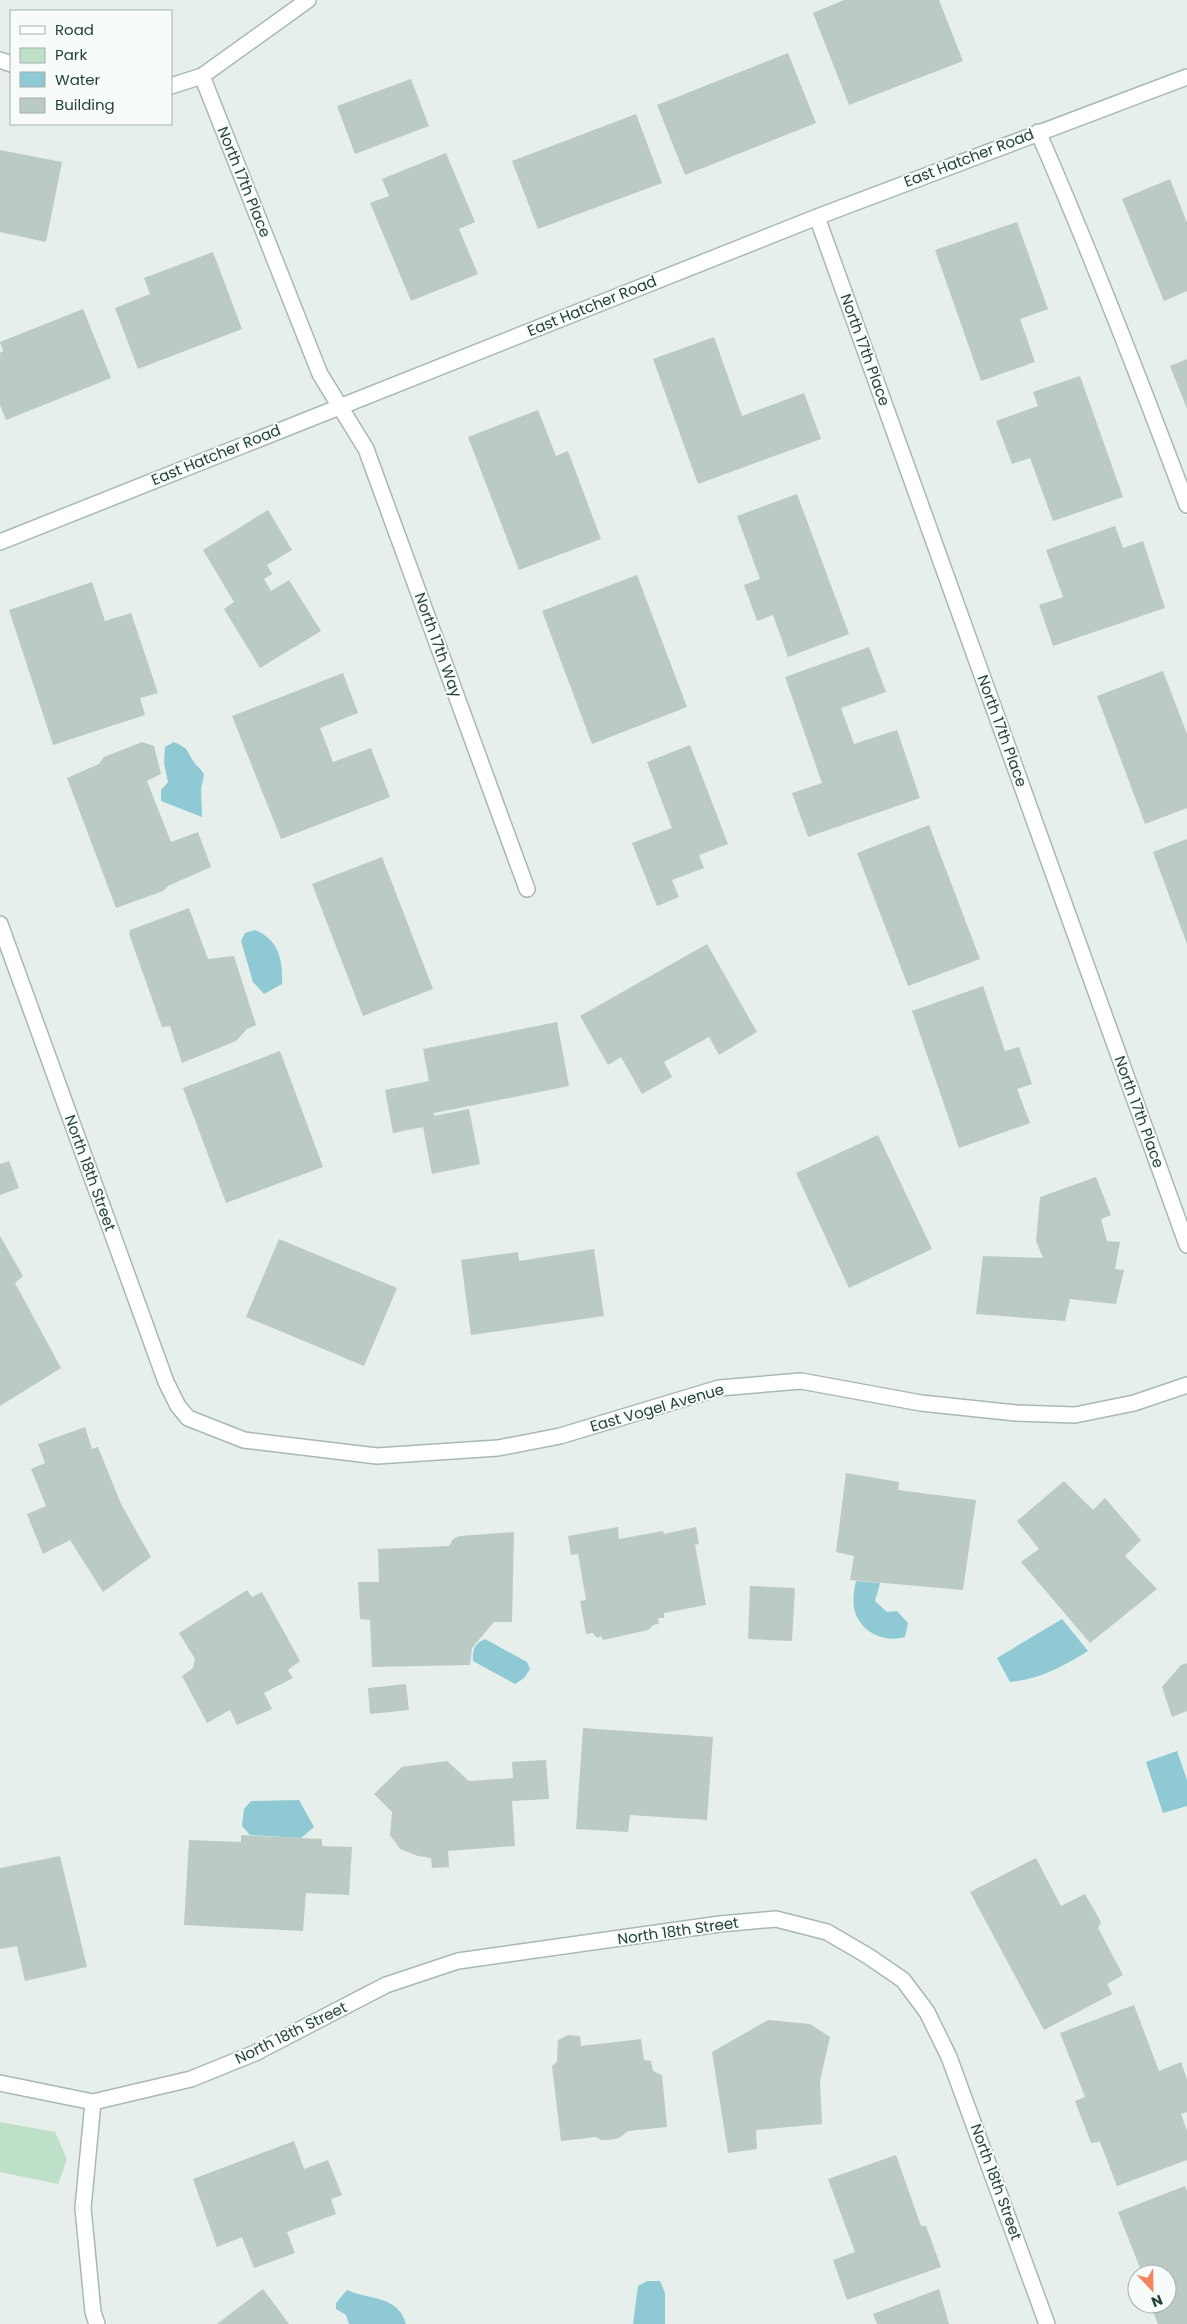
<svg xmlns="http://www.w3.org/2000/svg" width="1187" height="2324" font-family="Poppins,sans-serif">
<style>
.green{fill:#bfe0c8}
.water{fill:#8ec9d4}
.building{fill:#bbcac4}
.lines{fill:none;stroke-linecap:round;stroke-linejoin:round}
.minor-casing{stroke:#a8b8b2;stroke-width:18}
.minor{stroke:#fff;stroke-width:15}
.labels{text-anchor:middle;stroke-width:4;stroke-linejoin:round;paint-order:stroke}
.street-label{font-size:15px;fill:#24423a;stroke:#f7fbf9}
</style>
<rect width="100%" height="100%" fill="#e6efeb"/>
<path class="green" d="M0 2122 55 2132 67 2159 58 2184 0 2172Z"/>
<path class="water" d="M174 742C192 751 184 748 194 762 197 767 202 769 204 775L201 789 202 817 161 801V790L168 782 164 763 165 747Z
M255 930C279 940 283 960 282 984L264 994 253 982 241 941 245 933Z
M856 1581 880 1583 875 1601 887 1612 897 1611 908 1623 905 1637C885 1643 862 1633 855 1612 852 1602 854 1590 856 1581Z
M1062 1619 1088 1651C1062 1667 1040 1679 1010 1682L997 1658Z
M485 1639 527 1662 530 1669 524 1678 515 1684 473 1661C473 1649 474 1644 485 1639Z
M1177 1751 1187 1780V1806L1163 1813 1146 1762Z
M299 1800 314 1827 301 1838 250 1835 242 1826 244 1809 251 1801Z
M647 2281H660L665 2293V2324H633L638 2286Z
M347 2290C369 2300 398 2295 406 2324H349L346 2315 336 2309V2303Z"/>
<path class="building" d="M844 0H939L963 61 849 105 813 13Z
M788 53 816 123 685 175 657 105Z
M411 79 429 126 355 154 337 106Z
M636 114 662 183 538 229 512 161Z
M0 150 62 162 46 242 0 232Z
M446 153 475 222 459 229 478 274 411 301 370 203 389 196 382 179Z
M1170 179 1187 223V291L1164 301 1122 199Z
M1017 222 1048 309 1020 319 1035 362 981 381 935 250Z
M213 252 242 329 138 369 115 308 150 294 144 278Z
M83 309 111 378 6 420 0 405V353L3 351 0 342Z
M714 337 742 416 804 393 821 439 698 484 653 359Z
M1187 359V409L1170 366Z
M1080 376 1123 497 1053 521 1030 458 1012 464 996 421 1038 406 1033 392Z
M538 410 556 456 568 451 601 539 519 570 468 437Z
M797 494 849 634 788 657 773 615 757 621 744 585 760 579 737 516Z
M268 510 292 550 267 565 272 574 264 579 271 591 289 580 321 631 260 668 224 609 234 602 203 550Z
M1115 526 1123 548 1143 541 1165 608 1053 646 1039 605 1063 597 1046 550Z
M637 575 687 707 592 744 542 611Z
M92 582 105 621 131 613 158 693 140 698 145 715 53 745 9 610Z
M869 647 886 692 841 708 854 744 897 730 920 798 808 837 792 793 822 783 785 677Z
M1163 671 1187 734V808L1145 824 1097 696Z
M343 673 358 713 320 728 333 762 371 748 390 797 281 839 232 716Z
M142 742 154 746 161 774 147 781 171 842 198 832 211 867 168 886 163 891 116 908 67 778 99 764 104 757Z
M690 745 728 844 699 855 704 868 672 880 679 897 657 906 632 843 672 828 647 762Z
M929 825 980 959 908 986 857 853Z
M1187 839V944L1153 852Z
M382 857 433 989 363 1016 312 884Z
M189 908 208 959 234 956 256 1025 247 1029 236 1041 182 1063 170 1026 162 1027 129 934 130 930Z
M707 944 757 1032 719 1055 709 1037 664 1062 672 1077 642 1094 621 1057 608 1065 580 1016Z
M983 986 1005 1051 1019 1047 1032 1084 1017 1089 1030 1123 959 1148 912 1011Z
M557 1022 569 1086 434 1113V1116L469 1109 480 1164 432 1174 423 1127 393 1133 385 1090 429 1081 423 1049Z
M280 1051 323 1167 226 1203 183 1088Z
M878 1135 932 1249 849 1288 796 1173Z
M9 1161 19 1188 0 1195V1164Z
M1096 1177 1111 1215 1101 1219 1107 1241 1120 1242 1115 1269 1124 1270 1116 1304 1070 1299 1065 1321 976 1314 983 1256 1043 1258 1036 1241 1040 1197Z
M0 1236 23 1276 15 1283 61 1368 0 1406Z
M279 1239 397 1288 364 1366 246 1317Z
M594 1249 604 1316 471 1335 461 1260 518 1252 519 1261Z
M85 1427 92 1449 98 1447 121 1504 151 1557 103 1592 70 1540 43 1554 27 1514 46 1506 31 1469 45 1463 38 1444Z
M846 1473 899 1482 898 1490 976 1500 963 1590 850 1580 854 1556 836 1552Z
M1064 1481 1093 1510 1105 1498 1141 1540 1125 1556 1157 1589 1090 1643 1021 1562 1039 1549 1017 1521Z
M618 1527 619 1539 663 1531 664 1534 696 1527 699 1544 695 1545 706 1605 664 1613V1618H658L659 1624 653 1625 648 1630 603 1640 601 1636 597 1638 593 1633 586 1634 580 1601 586 1600 578 1554 571 1555 568 1536Z
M514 1532 512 1622H494L472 1648 470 1665 372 1667 370 1620 360 1619 358 1582H379L378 1549 449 1546 453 1539 460 1536Z
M750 1586 795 1588 792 1641 748 1639Z
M247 1590 252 1597 262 1592 300 1661 288 1670 293 1678 264 1693 272 1709 237 1725 230 1710 207 1723 182 1676 193 1668 195 1659 179 1633Z
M1187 1663V1711L1172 1717 1162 1687 1181 1665Z
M406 1684 409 1710 370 1714 368 1688Z
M583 1728 713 1737 707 1820 630 1815 628 1832 576 1829Z
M546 1760 549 1799 512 1801 515 1846 448 1851 449 1867 432 1868 431 1858 418 1856 400 1849 390 1835 392 1812 374 1794 402 1767 447 1761 469 1781 513 1778 512 1762Z
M241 1835 322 1839V1846L352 1847 349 1895 306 1893 303 1931 184 1925 189 1840 241 1842Z
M60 1856 87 1967 25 1981 17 1946 0 1949V1868Z
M1036 1858 1061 1906 1085 1894 1101 1922 1098 1928 1123 1975 1107 1984 1112 1994 1044 2030 970 1892Z
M1134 2005 1159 2071 1181 2062 1187 2079V2112L1181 2114 1187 2131V2160L1117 2186 1100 2142 1091 2143 1075 2101 1085 2097 1060 2033Z
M768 2020 810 2024 830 2037 820 2081 822 2124 756 2130 757 2149 728 2153 712 2052Z
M568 2035 580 2036 581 2046 641 2039 644 2060 651 2061 653 2071 662 2075 667 2127 628 2131 619 2138 608 2140H601L596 2137 561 2141 552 2066 557 2062 558 2040Z
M294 2141 304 2169 328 2160 342 2195 331 2199 336 2214 287 2232 295 2253 254 2268 242 2237 217 2247 193 2179Z
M896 2155 921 2226H926L941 2267 847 2300 833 2260 855 2252 828 2179Z
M1185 2186 1187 2191V2324H1158L1150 2304H1167V2274H1150L1146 2265 1140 2268 1118 2212Z
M263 2289 289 2324H217Z
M939 2289 949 2324H877L873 2314Z"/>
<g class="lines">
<g class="minor-casing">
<path id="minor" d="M0 60 11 64
M202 76 320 374 366 449 527 889
M171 86 202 76 308 0
M1038 132C1092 255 1140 380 1187 505
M817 217 1187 1245
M0 542 817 217 1187 77
M0 924 166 1382 178 1406 188 1418 244 1440 377 1456 498 1448 560 1436 719 1388 801 1381 921 1403 1016 1413 1075 1415 1134 1403 1187 1385
M0 2083 93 2102 191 2079 255 2053 386 1985 458 1961 720 1924 776 1919 827 1932 868 1956 903 1980 927 2012 949 2057 1047 2324
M93 2102 83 2208 93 2312 97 2324"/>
</g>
<use href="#minor" class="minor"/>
</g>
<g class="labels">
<g class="street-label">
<text transform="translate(969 158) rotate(-21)" y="5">East Hatcher Road</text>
<text transform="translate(244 182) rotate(68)" y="5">North 17th Place</text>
<text transform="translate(592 306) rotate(-22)" y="5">East Hatcher Road</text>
<text transform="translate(865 350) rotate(70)" y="5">North 17th Place</text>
<text transform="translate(216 455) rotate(-22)" y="5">East Hatcher Road</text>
<text transform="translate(438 645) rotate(70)" y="5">North 17th Way</text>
<text transform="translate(1002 731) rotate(70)" y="5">North 17th Place</text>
<text transform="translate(1139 1112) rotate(70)" y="5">North 17th Place</text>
<text transform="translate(90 1173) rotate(70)" y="5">North 18th Street</text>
<text transform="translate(657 1408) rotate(-16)" y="5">East Vogel Avenue</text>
<text transform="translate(678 1931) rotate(-8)" y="5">North 18th Street</text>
<text transform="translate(291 2033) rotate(-26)" y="5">North 18th Street</text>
<text transform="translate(996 2182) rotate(70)" y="5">North 18th Street</text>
</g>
</g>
<rect x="10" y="10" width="162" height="115" fill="#f7fbf9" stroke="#a3b1ad"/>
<rect x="20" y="26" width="25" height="8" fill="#ffffff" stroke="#a3b1ad"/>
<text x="55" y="35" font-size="15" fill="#24423a">Road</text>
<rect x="20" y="48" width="25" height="15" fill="#bfe0c8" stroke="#a3b1ad"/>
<text x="55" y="60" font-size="15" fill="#24423a">Park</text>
<rect x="20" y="72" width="25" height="15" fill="#8ec9d4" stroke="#a3b1ad"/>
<text x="55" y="85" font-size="15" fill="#24423a">Water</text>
<rect x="20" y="98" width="25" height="15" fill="#bbcac4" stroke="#a3b1ad"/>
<text x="55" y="110" font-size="15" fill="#24423a">Building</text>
<g transform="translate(1152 2289) rotate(158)"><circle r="24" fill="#f7fbf9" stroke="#a3b1ad"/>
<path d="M0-4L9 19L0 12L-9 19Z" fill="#f4845f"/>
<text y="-8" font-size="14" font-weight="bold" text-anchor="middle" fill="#24423a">N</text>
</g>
</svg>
